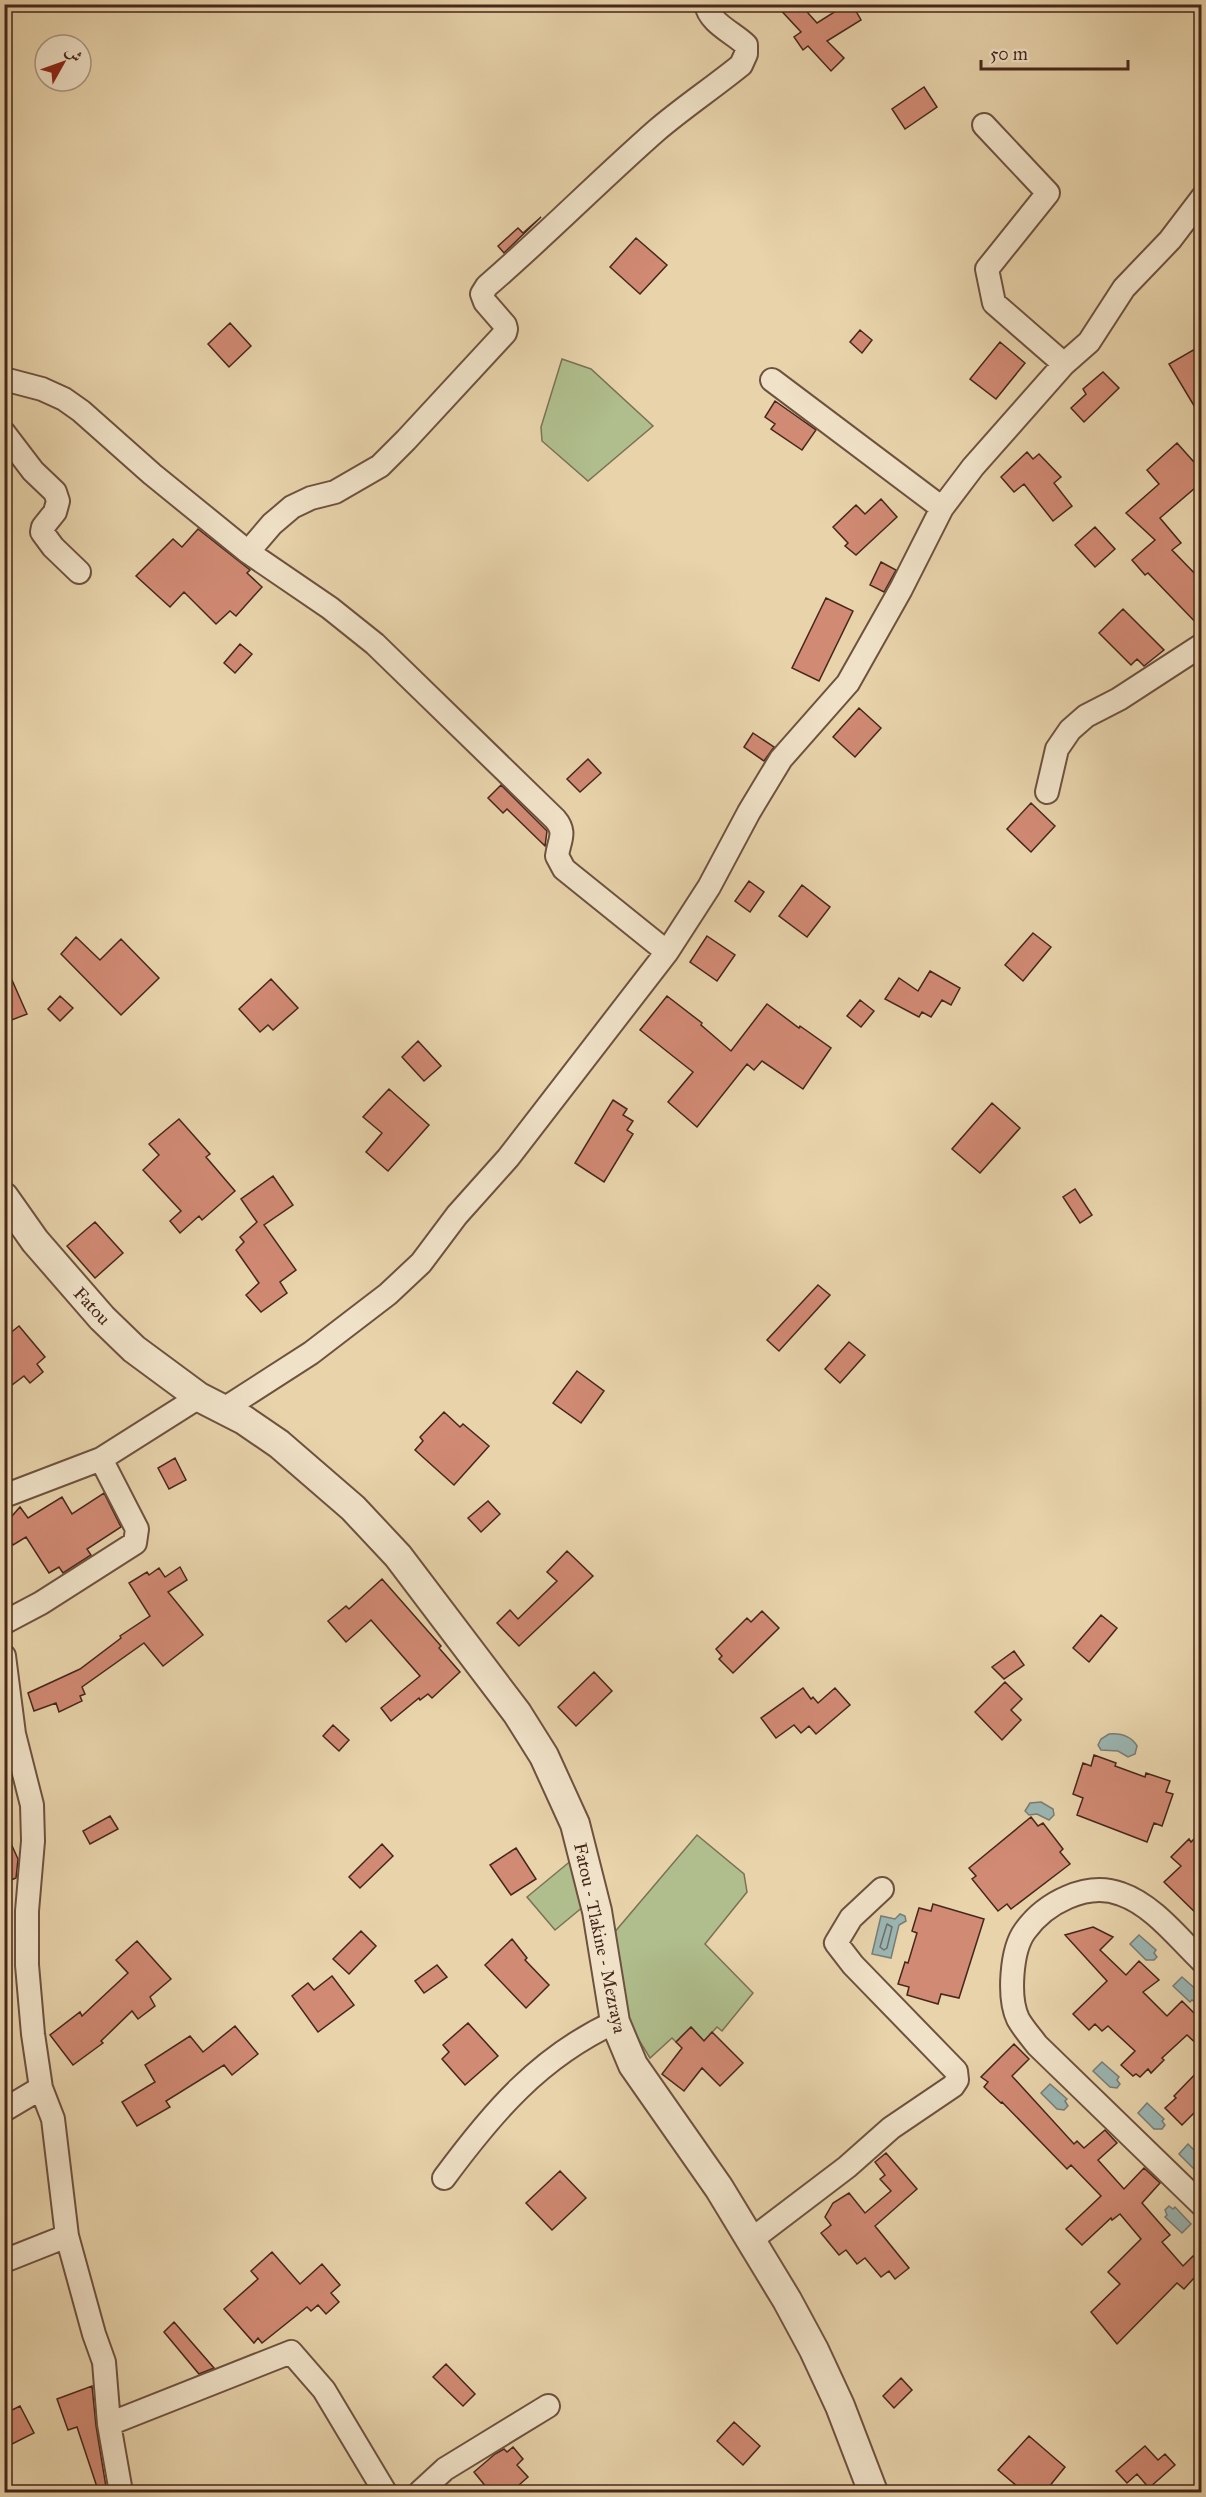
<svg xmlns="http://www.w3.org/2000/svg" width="1206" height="2497" font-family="'IM FELL Great Primer',Amiri,serif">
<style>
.green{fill:#b0be8d;stroke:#7b7254;stroke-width:1.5}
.water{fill:#9bb6b3;stroke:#797d76;stroke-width:1.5}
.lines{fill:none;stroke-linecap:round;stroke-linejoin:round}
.shore{stroke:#706e67;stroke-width:1.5}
.building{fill:#d18a74;stroke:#46271b;stroke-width:1.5}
.minor-casing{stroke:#6e523f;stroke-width:26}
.tertiary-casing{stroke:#6e523f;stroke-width:32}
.minor{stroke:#f0e2c8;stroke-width:22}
.tertiary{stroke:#f0e2c8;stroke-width:28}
.labels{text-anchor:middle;stroke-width:6;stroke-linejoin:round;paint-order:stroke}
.street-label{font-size:18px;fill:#46271b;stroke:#f0e2c8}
</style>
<rect width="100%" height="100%" fill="#e8d3ab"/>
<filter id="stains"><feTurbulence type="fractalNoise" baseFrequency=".00333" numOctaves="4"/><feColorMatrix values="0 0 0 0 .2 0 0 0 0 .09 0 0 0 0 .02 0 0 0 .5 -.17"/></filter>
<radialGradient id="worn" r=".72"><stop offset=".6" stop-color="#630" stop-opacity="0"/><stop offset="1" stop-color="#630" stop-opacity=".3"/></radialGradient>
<path class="green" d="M562 359 591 369 653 426 588 481 542 441 541 427Z
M697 1835 744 1874 747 1892 705 1944 753 1993 722 2031 717 2027 704 2041 691 2027 676 2042 672 2038 650 2058 628 2022 613 1934Z
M573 1859 584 1906 555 1930 527 1897Z"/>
<path class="water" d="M1109 1734C1121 1733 1131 1736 1137 1746L1135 1754 1128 1757 1118 1751 1101 1750 1098 1745 1101 1739Z
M1041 1802 1053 1809 1054 1815 1049 1820 1037 1814 1029 1815 1025 1811 1030 1803Z
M900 1914 905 1916 906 1921 899 1925 891 1958 872 1954 881 1916 895 1919Z
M1139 1935 1156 1950 1154 1953 1157 1957 1154 1960H1146L1130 1944Z
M1182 1977 1199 1992 1197 1994 1200 1999 1196 2003 1192 2000 1190 2002 1173 1986Z
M1102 2062 1119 2077 1117 2080 1120 2084 1117 2088 1110 2087 1093 2071Z
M1050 2084 1067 2099 1065 2101 1068 2106 1064 2110 1057 2109 1041 2093Z
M1147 2103 1164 2119 1162 2121 1165 2125 1162 2129H1154L1138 2113Z
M1188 2144 1201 2157V2171L1197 2168 1195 2170 1179 2154Z
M1169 2206 1173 2209 1175 2207 1191 2224 1182 2233 1165 2217 1167 2215 1165 2210Z"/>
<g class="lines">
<path class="shore" d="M887 1924 892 1927 887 1948 884 1950 880 1947Z"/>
</g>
<path class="building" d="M775 4H800L817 23 847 4H852L861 20 827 41 844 58 831 71 808 46 803 50 794 37 801 32Z
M924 87 937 107 905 129 892 109Z
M541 217 504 253 498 246 518 228 523 233Z
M636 238 667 265 640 294 610 267Z
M230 323 251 346 229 367 208 344Z
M860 330 872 340 862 353 850 342Z
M1000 342 1025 363 996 399 970 379Z
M1202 345V419L1169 364Z
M1103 372 1119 388 1084 422 1071 408 1086 394 1083 389Z
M775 401 816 430 802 450 771 429 775 424 765 417Z
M1177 443 1202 471V482L1160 518 1181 543 1172 550 1202 581V629L1148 573 1145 575 1132 560 1155 540 1126 513 1159 484 1147 470Z
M1027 452 1033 459 1039 454 1061 477 1054 483 1072 506 1053 521 1024 484 1014 492 1001 477Z
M881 499 897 517 856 555 845 546 848 543 833 527 856 505 865 514Z
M1095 527 1115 549 1095 567 1075 545Z
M198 529 250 570 247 573 262 587 236 616 230 611 216 624 184 592 170 607 136 576 173 539 182 547Z
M881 562 896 570 884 592 870 585Z
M826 598 853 611 819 681 792 668Z
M1123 609 1164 650 1144 666 1137 659 1131 665 1099 633Z
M240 644 252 654 235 673 224 663Z
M859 708 881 728 855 757 833 737Z
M753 733 774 747 764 761 744 747Z
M588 759 601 773 580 792 567 779Z
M501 785 547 831 545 846 507 809 503 813 488 798Z
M1031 803 1055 826 1031 852 1007 829Z
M749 881 764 892 750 912 735 901Z
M802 885 830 907 807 937 779 916Z
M1033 933 1051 947 1023 981 1005 965Z
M707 936 735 955 717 981 690 962Z
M76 937 100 960 121 939 159 978 121 1015 61 954Z
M4 962 27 1014 4 1023Z
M930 971 960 988 951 1005 942 1000 931 1017 922 1012 919 1017 885 999 899 978 918 991Z
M271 979 298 1008 273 1030 268 1025 260 1032 239 1009Z
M60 996 73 1008 60 1021 48 1009Z
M667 996 702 1023 701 1025 731 1051 767 1004 799 1028 800 1026 831 1048 803 1089 762 1061 754 1070 747 1064 697 1127 668 1102 693 1072 640 1030Z
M860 1000 874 1011 861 1027 847 1016Z
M418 1041 441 1066 424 1081 402 1057Z
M389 1089 429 1125 388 1171 366 1152 382 1133 363 1117Z
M613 1100 627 1109 623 1115 633 1121 627 1130 633 1134 604 1182 575 1163Z
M992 1103 1020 1128 980 1173 952 1149Z
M179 1119 210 1154 206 1157 235 1191 202 1220 199 1216 180 1233 170 1221 181 1211 143 1170 159 1155 149 1144Z
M273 1176 293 1205 264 1225 296 1270 280 1282 287 1293 261 1312 246 1295 259 1283 236 1250 244 1242 240 1237 257 1222 241 1199Z
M1075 1189 1092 1215 1080 1223 1063 1197Z
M95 1222 123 1253 95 1278 67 1246Z
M818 1285 830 1295 779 1351 767 1340Z
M19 1326 45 1357 37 1364 43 1372 30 1383 24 1376 4 1391V1338Z
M849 1342 865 1355 840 1383 825 1369Z
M577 1371 604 1391 581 1423 553 1403Z
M444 1412 460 1427 463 1424 489 1446 454 1485 415 1450 423 1441 420 1437Z
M175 1458 186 1480 169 1489 158 1468Z
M104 1493 121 1527 87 1549 91 1555 63 1573 59 1567 49 1573 26 1537 13 1545 4 1532V1525L20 1507 28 1518 62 1497 72 1514Z
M488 1501 500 1514 481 1532 468 1518Z
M567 1551 593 1576 519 1646 497 1623 510 1610 518 1619 557 1581 547 1572Z
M180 1567 187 1580 168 1592 203 1635 163 1666 144 1643 82 1687 85 1694 80 1696 82 1701 59 1712 56 1703 34 1711 28 1693 80 1669 121 1638 120 1636 150 1616 129 1583 147 1572 149 1575 159 1568 165 1577Z
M382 1579 441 1646 439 1648 460 1672 432 1698 428 1694 420 1700 419 1698 391 1721 381 1708 420 1676 371 1620 346 1642 328 1621 346 1606 349 1609Z
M762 1611 779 1628 733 1673 719 1659 722 1656 716 1649 747 1618 751 1622Z
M1101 1615 1117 1628 1089 1662 1073 1648Z
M1014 1651 1024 1665 1004 1679 992 1667Z
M594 1672 612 1691 576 1726 558 1707Z
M1005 1682 1022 1699 1011 1710 1021 1720 1002 1740 975 1712Z
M803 1688 811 1699 813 1697 818 1703 835 1688 850 1705 816 1734 809 1726 801 1733 794 1725 776 1738 761 1718Z
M333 1725 349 1740 339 1751 323 1736Z
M1094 1755 1116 1763 1115 1766 1145 1777 1146 1773 1170 1781 1166 1792 1173 1794 1162 1826 1154 1823 1147 1842 1077 1815 1083 1798 1073 1794 1083 1763 1091 1766Z
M110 1816 118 1829 90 1844 83 1831Z
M1031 1817 1038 1826 1043 1823 1063 1849 1060 1852 1070 1864 1011 1909 1007 1904 998 1911 972 1879 976 1876 969 1868Z
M4 1828 18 1859 16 1878 4 1883Z
M1202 1831V1919L1164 1882 1181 1866 1171 1857 1189 1839 1191 1842Z
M382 1844 393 1856 360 1888 349 1877Z
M516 1848 536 1879 511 1895 490 1865Z
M933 1904 984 1919 959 1998 941 1994 938 2004 907 1995 909 1987 898 1984 905 1962 908 1963 917 1933 912 1931 919 1908 931 1911Z
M1093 1927 1113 1937 1100 1950 1126 1975 1139 1961 1159 1980 1143 1992 1167 2016 1182 2001 1202 2021V2049L1187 2035 1162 2058 1164 2060 1151 2073 1148 2069 1140 2077 1136 2074 1133 2076 1121 2065 1135 2051 1108 2026 1102 2031 1095 2024 1089 2030 1073 2014 1107 1981 1065 1935Z
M361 1931 376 1946 349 1974 333 1959Z
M512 1939 527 1958 525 1960 549 1985 526 2008 485 1965Z
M137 1941 171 1979 150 1997 155 2006 138 2019 132 2011 101 2041 103 2043 73 2065 50 2035 80 2012 82 2016 128 1973 116 1960Z
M437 1965 447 1977 424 1993 415 1981Z
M332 1976 354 2005 318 2032 292 1996 308 1983 314 1990Z
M468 2023 498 2056 465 2085 442 2059 449 2052 443 2045Z
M235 2026 258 2054 232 2075 224 2065 166 2101 170 2107 137 2126 122 2102 155 2082 145 2065 190 2036 203 2052Z
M691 2027 704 2041 712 2032 743 2063 720 2086 702 2068 684 2091 662 2074 682 2048 676 2042Z
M1014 2044 1029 2059 1012 2076 1074 2144 1077 2141 1084 2148 1105 2130 1117 2143 1098 2160 1124 2189 1144 2168 1160 2183 1142 2203 1170 2235 1162 2242 1183 2266 1193 2256 1202 2264V2285L1194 2278 1184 2289 1177 2283 1117 2344 1091 2312 1120 2284 1108 2272 1141 2239 1120 2214 1112 2220 1111 2218 1082 2245 1066 2229 1101 2196 1071 2165 1067 2169 1002 2102 1001 2103 984 2087 988 2082 981 2077Z
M1202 2067V2105L1182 2125 1165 2108 1176 2098 1174 2096Z
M886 2153 917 2189 875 2226 909 2268 895 2279 889 2271 881 2277 865 2258 857 2264 846 2250 839 2255 821 2233 831 2225 825 2217 833 2203 849 2193 865 2213 891 2191 880 2179 885 2175 875 2162Z
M560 2171 586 2198 552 2230 526 2203Z
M272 2252 300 2284 322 2264 340 2285 331 2293 339 2302 326 2314 318 2305 311 2311 307 2307 262 2343 258 2338 254 2343 224 2309 258 2279 251 2271Z
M174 2322 214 2368 199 2374 164 2332Z
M446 2364 475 2394 463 2406 433 2377Z
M901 2378 912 2390 894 2408 883 2396Z
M92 2386 96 2426 106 2487 98 2490 77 2427 68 2430 57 2399Z
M20 2406 34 2433 4 2448V2414Z
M734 2422 760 2446 743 2465 717 2441Z
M1029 2436 1065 2467 1044 2493H1025L998 2470Z
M1145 2446 1158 2460 1165 2454 1175 2465 1149 2488 1137 2474 1127 2483 1116 2471Z
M513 2447 523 2459 517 2465 528 2477 510 2493H491L474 2472 495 2454 504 2449 507 2452Z"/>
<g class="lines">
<g class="minor-casing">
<path id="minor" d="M984 125 1048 193 987 269 994 303 1064 364
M4 379 42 389 64 399 81 411 152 474 248 552 330 608 375 644 555 819C567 833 559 840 557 856L564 869 667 952
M772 380 942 508
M4 433 33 471 55 492 58 501 55 512 43 527 42 532 53 547 79 572
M248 552 272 524 292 507 311 498 335 492 380 466 406 440 505 333 506 329 505 325 485 302 482 294 487 286C545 236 599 181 657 130 684 107 714 87 741 65L746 54V45C734 33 709 23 706 4
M1047 792 1057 749 1070 730 1086 716 1119 699 1202 645
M224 1409 311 1353 388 1294 421 1263 457 1215 508 1158 667 952 709 887 749 812 781 759 848 683 901 589 942 508 973 467 1064 364 1089 342 1124 288 1170 240 1202 198
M4 1496 101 1459 199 1397
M7 1621 41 1603 135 1543 137 1529 101 1459
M4 1656 14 1734 32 1805 33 1841 27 1911V1965L33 2034 41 2088 53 2119 67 2236 94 2334 104 2362 109 2424 121 2492
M1202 1961C1178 1938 1153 1905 1121 1894 1087 1881 1045 1903 1025 1931 1011 1950 1008 1998 1018 2019 1023 2028 1031 2037 1037 2045L1202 2205
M4 2110 41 2088
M444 2178C492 2113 539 2057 615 2022
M751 2240 847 2167 891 2128 953 2086 957 2080 956 2071 853 1965 836 1943 851 1918 882 1889
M4 2261 67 2236
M109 2424 291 2352 324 2390 385 2492
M420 2492 445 2469 548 2406"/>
</g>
<g class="tertiary-casing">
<path id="tertiary" d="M4 1197 35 1241 102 1318 134 1349 199 1397 244 1420 279 1444 353 1508 398 1556 517 1713 544 1756 575 1824 597 1911 615 2022 633 2065 719 2188 787 2300 814 2350 840 2406 873 2492"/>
</g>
<use href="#minor" class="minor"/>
<use href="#tertiary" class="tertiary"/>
</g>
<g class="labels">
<g class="street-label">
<text transform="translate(92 1306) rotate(47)" y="6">Fatou</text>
<text transform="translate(600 1938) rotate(78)" y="6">Fatou - Tlakine - Mezraya</text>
</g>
</g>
<rect width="1206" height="2497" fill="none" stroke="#e8d3ab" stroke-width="24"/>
<rect x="6" y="6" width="1194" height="2485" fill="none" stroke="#46271b" stroke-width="3"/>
<rect x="12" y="12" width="1182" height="2473" fill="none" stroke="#46271b" stroke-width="1.5"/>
<g transform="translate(63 63) rotate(50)"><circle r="28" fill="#f0e2c8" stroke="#ac9783" stroke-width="1.5"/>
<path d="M0-4.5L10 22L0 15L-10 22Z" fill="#8f2418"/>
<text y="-9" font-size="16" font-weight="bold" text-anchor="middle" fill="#46271b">ش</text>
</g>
<path d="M981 60v9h147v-9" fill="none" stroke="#46271b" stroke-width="3"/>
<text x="990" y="60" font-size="18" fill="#46271b" stroke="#f0e2c8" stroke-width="4.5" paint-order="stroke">50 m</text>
<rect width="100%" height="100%" filter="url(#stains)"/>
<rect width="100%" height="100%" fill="url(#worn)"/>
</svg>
